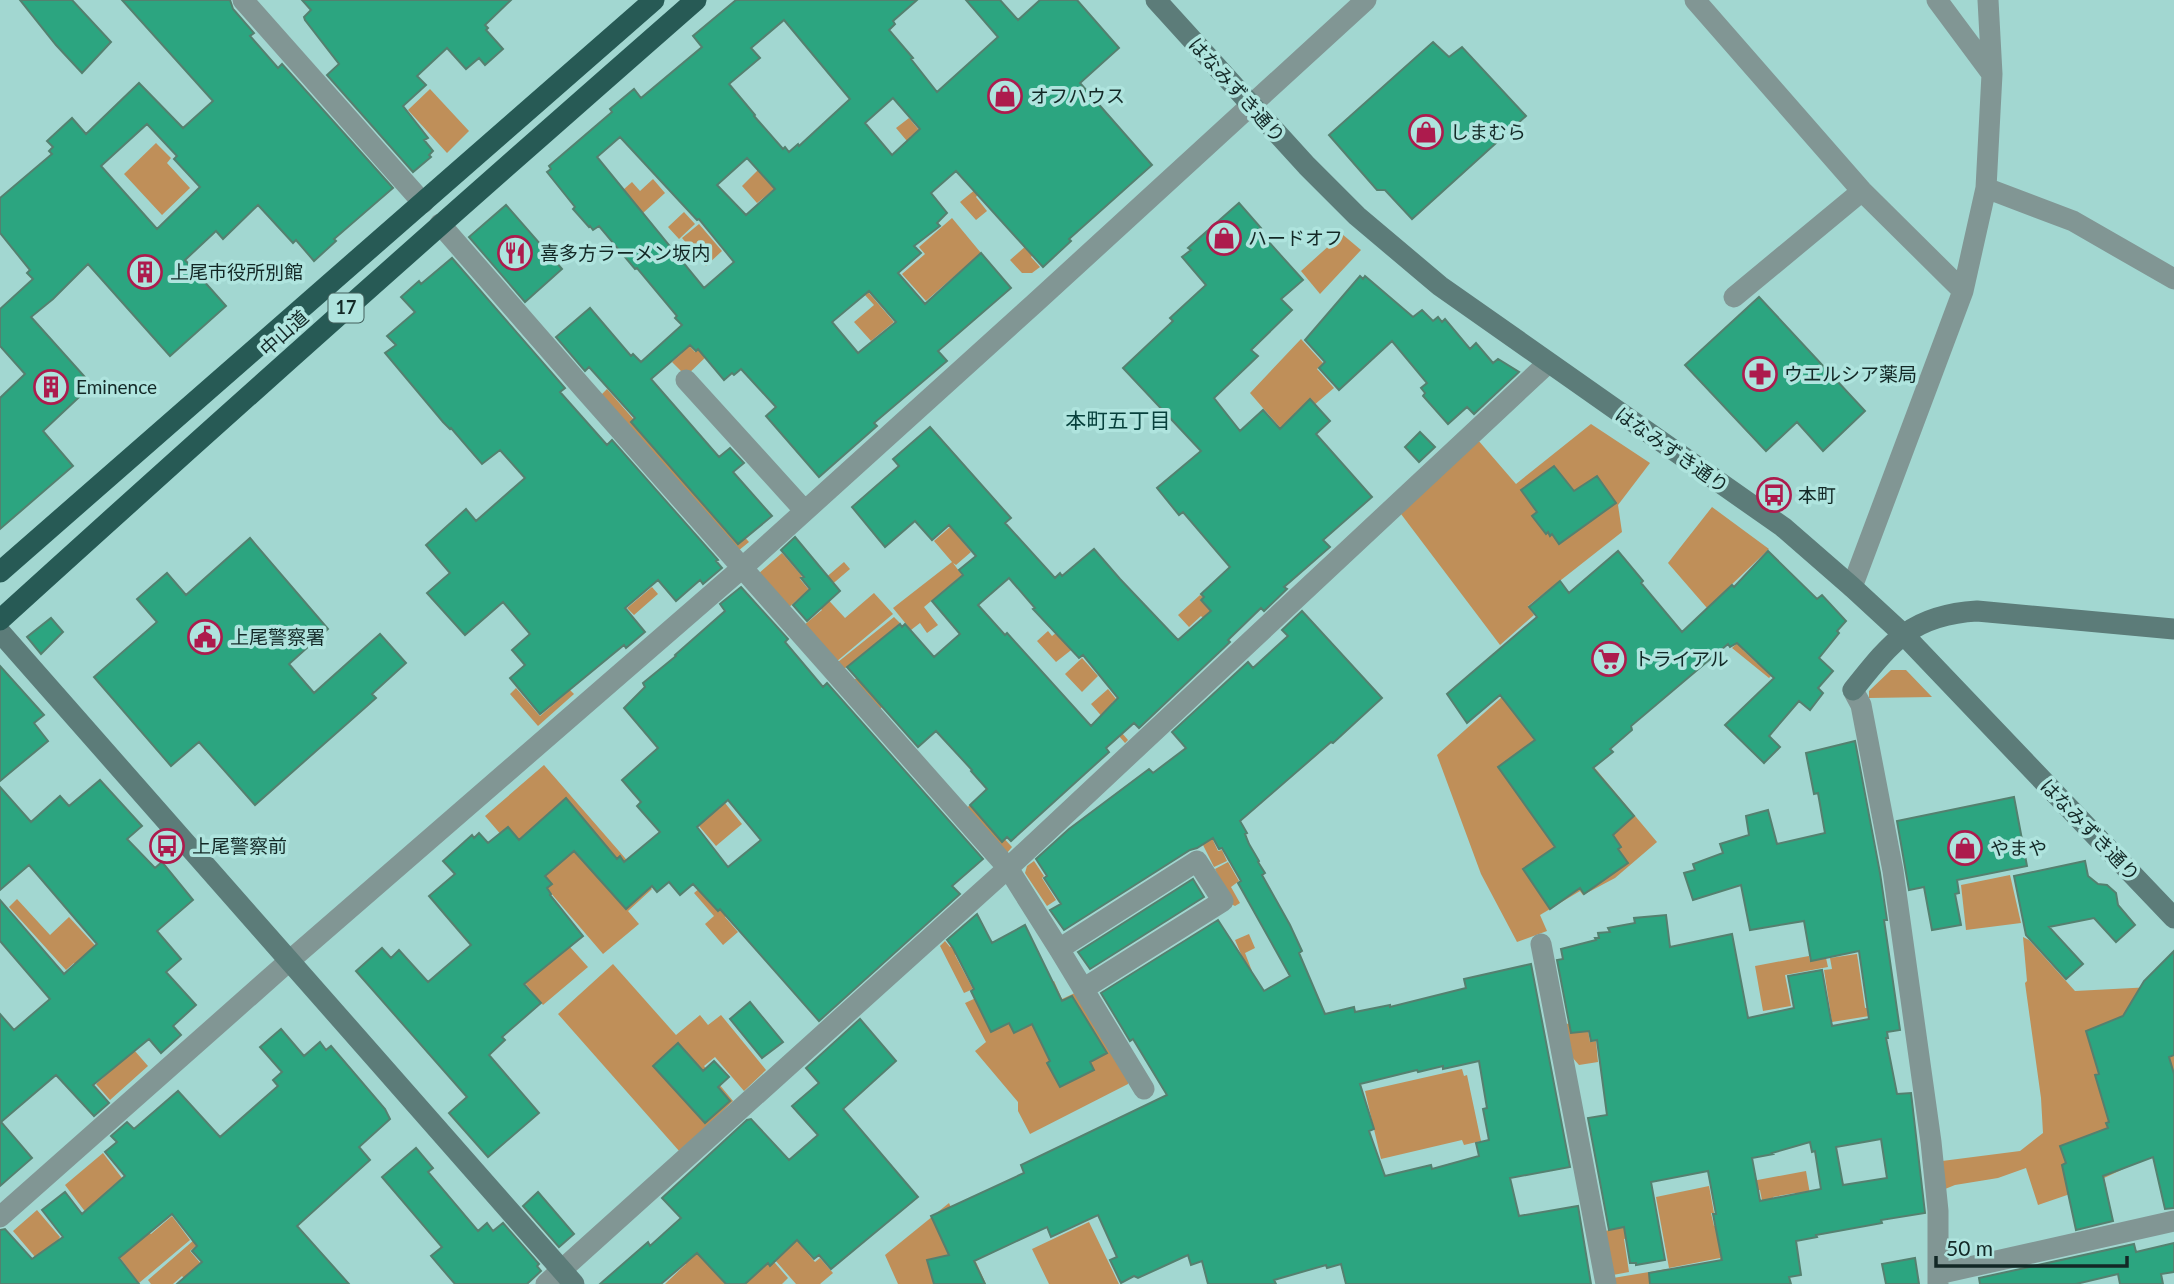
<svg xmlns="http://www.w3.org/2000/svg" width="2174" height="1284" font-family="Lato,'Noto Sans JP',sans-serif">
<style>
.green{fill:#bf8f59}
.building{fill:#2ca580;stroke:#54806f;stroke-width:2;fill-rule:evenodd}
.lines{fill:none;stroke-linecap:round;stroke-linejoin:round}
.street{stroke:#819694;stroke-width:21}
.secondary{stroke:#5c7c79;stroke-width:21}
.highway{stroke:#275a55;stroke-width:21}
.labels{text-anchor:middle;stroke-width:7;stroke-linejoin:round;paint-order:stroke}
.shield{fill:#afe4de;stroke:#42605d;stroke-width:2}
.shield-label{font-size:18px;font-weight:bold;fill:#132826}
.street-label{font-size:19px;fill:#132826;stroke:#afe4de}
.poi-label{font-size:19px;fill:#132826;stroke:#afe4de;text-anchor:start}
.neighbourhood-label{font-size:21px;fill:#07403c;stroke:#afe4de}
</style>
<rect width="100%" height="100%" fill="#a2d7d1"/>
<path class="green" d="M430 89 469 131 447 153 408 110Z
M909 118 919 130 910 137 921 150 917 153 896 128Z
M156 143 171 158 167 163 190 188 162 215 124 174Z
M761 167 776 188 757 203 742 186Z
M653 179 665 193 643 213 623 190 632 182 640 191Z
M976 189 979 193 976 197 987 211 976 220 960 202Z
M684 212 695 224 679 239 668 227Z
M952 218 981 253 926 301 902 274 925 254 919 247Z
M699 224 722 251 706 266 682 238Z
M1342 234 1361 250 1320 294 1301 271Z
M1027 245 1034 253 1031 257 1040 267 1032 273H1022L1010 260Z
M863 286 894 322 871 341 854 322 874 305 864 294Z
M668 338 685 341 695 352 702 346 709 354 686 376 672 362 682 353Z
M1301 339 1323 363 1317 369 1334 388 1313 406 1308 401 1295 413 1304 424 1289 438 1250 393Z
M607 389 734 534 739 531 749 542 738 551 601 395Z
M1591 424 1650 463 1618 505 1622 532 1528 606 1534 615 1500 645 1401 514 1478 440 1516 484Z
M1712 507 1769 549 1707 608 1668 563Z
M966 513 973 521 957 535 971 552 956 565 953 563 962 575 924 607 938 625 927 633 920 623 911 630 893 608 952 562 934 541Z
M782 553 802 576 800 579 810 591 844 562 850 569 822 593 845 618 874 593 893 614 836 662 803 626 822 610 813 601 811 602 804 594 788 608 758 574Z
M652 587 658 594 634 615 627 608Z
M1200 595 1203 597 1200 600 1215 616 1208 623 1201 616 1189 627 1178 615Z
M1768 614 1763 627 1743 650 1757 663 1760 661 1774 673 1769 678 1732 648Z
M894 617 900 623 872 647 879 655 883 706 879 710 854 680 869 668 860 656 844 669 838 662Z
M1060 630 1075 647 1056 662 1037 641 1048 631 1052 636Z
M1082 658 1098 676 1082 692 1065 674Z
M1891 670H1906L1932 697 1869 698V691Z
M1521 680 1657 842 1615 878 1583 895 1580 891 1540 915 1547 931 1517 942 1481 874 1437 755Z
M516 688 540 716 570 690 574 694 538 726 510 694Z
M1108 689 1116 699 1112 703 1119 711 1110 719 1128 740 1125 743 1091 704Z
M544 765 652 889 628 911 639 924 603 954 485 816Z
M721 798 742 824 716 846 693 819 712 814 720 808 716 802Z
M972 804 1012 847 1007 853 966 808Z
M1211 836 1218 851 1222 850 1227 861 1214 867 1201 841Z
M1034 861 1044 876 1042 878 1056 900 1047 906 1025 873 1027 866Z
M1228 862 1239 881 1231 887 1240 903 1235 906 1231 904 1215 869Z
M2010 875 2021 923 1966 930 1961 885Z
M706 883 730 912 725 917 738 932 723 945 705 924 714 916 694 893Z
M17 899 50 935 69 917 103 954 83 973 74 963 66 970 9 907Z
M967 922 976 939 970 946 955 955 973 989 964 993 940 946 945 941 950 947 961 938 957 931Z
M1249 934 1255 948 1245 953 1252 971 1249 973 1235 940Z
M2023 937 2029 940 2075 991 2152 987 2174 1011V1152L2147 1158 2104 1178 2107 1191 2075 1198 2073 1193 2038 1205 2026 1168 1998 1178 1955 1185 1945 1189 1942 1161 2020 1151 2043 1133 2041 1098 2025 983 2027 981Z
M489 939 540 945 553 961 570 947 588 967 543 1005Z
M1857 954 1865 1008 1887 1005 1888 1013 1832 1022 1824 970 1832 969 1830 958Z
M1809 956 1810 961 1826 958 1828 967 1785 975 1791 1006 1763 1011 1755 966Z
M613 964 676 1035 700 1015 708 1025 721 1015 766 1070 744 1091 715 1057 704 1066 733 1101 680 1152 558 1014Z
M1024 976 1032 991 1054 981 1062 999 1077 992 1129 1079 1128 1084 1030 1134 1018 1111V1102L975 1051 986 1042 965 1003Z
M1592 1020 1588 1031 1590 1042 1596 1041 1598 1062 1579 1065 1572 1057 1566 1024Z
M120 1034 148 1066 110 1100 96 1084 121 1062Z
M1462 1069 1464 1076 1467 1075 1481 1141 1464 1145 1462 1140 1381 1159 1365 1091Z
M103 1153 122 1178 108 1190V1192L145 1236 149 1233 151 1234 172 1216 190 1240 139 1283 65 1185Z
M1806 1171 1810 1194 1796 1197 1795 1193 1773 1197 1778 1226 1764 1211 1760 1190 1749 1192 1747 1182Z
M1709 1186 1714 1213H1711L1714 1226 1717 1225 1722 1246V1268L1720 1258 1669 1268 1656 1197Z
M1623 1202 1629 1238 1624 1239 1629 1272 1613 1275 1605 1231 1615 1229 1611 1204Z
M949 1203 986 1284H898L885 1255Z
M728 1209 788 1278 782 1284H665L686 1264 679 1254Z
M37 1210 60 1237 58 1240 72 1257 58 1284 13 1231Z
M1089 1222 1119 1284H1049L1032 1249Z
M786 1228 815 1262 820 1258 833 1273 820 1284H796L748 1229Z
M202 1233 206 1237 190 1251 208 1272 189 1284 182 1276 173 1284H151L148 1280Z
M1667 1269 1670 1284H1614L1613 1278Z"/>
<path class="building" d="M20 0H72L111 42 82 73 56 45Z
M122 0H230L233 9 254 33 250 36 278 68 282 64 393 188 334 239 336 241 314 261 296 240 293 243 258 205 223 239 216 231 185 260 226 306 170 356 88 264 53 299 31 317 92 385 43 431 73 466 0 529V398L25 374 0 346V309L33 279 27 273 30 270 0 233V198L52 154 49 151 53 147 47 141 72 118 86 134 139 83 183 128 213 101ZM147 124 177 156 174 159 200 187 157 229 101 166Z
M302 0H511L485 25 488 28 486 30 503 49 485 65 479 58 466 69 447 48 417 76 426 85 403 106 428 138 424 140 433 151 429 155 431 157 413 172 327 75 339 64 305 20 304 17 311 10Z
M736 0H917L893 21 895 24 889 30 913 58 911 59 937 92 998 37 966 0H1000L1018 20 1040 0H1077L1119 48 1080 83 1152 165 1069 239 1071 241 1043 267 956 171 931 193 947 213 937 223 940 226 914 246 921 253 898 273 925 304 981 253 1011 288 938 351 947 361 874 423 877 426 819 477 766 416 776 407 741 369 734 375 732 373 724 380 698 349 696 351 690 345 651 379 719 457 730 448 744 463 733 472 772 516 738 544 631 422 635 418 589 367 585 371 556 337 590 308 631 356 633 354 641 362 682 325 675 318 677 316 637 268 635 269 599 226 593 230 590 226 589 227 573 209 575 207 547 172 551 169 549 166 612 112 610 109 634 89 641 98 702 47 693 36ZM784 20 850 99 799 146 798 144 789 152 785 147 783 149 754 116 755 115 729 84 760 58 751 48ZM893 98 920 129 892 155 865 123ZM620 137 697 220 699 219 734 262 704 288 597 157ZM747 158 775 189 746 215 717 185ZM869 291 896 322 858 353 832 322Z
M1433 42 1449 57 1462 47 1526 116 1412 219 1385 190H1377L1329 135Z
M1239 203 1261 228 1258 230 1303 280 1281 299 1292 310 1251 350 1258 356 1214 398 1240 431 1263 410 1280 429 1310 399 1330 421 1316 434 1372 497 1323 540 1330 547 1284 587 1287 589 1264 611 1261 608 1228 640 1230 642 1139 728 1134 723 1106 748 1109 752 1011 841 1007 837 1002 842 970 805 987 789 971 771 972 770 936 731 918 747 847 667 900 624 902 627 905 624 934 657 960 634 932 601 963 575 959 570 976 556 949 525 932 540 915 521 885 547 852 507 899 466 893 459 930 427 1011 518 1005 523 1055 578 1060 573 1062 576 1094 549 1120 579 1178 640 1211 611 1201 600 1204 597 1201 594 1230 567 1183 512 1179 515 1157 488 1201 451 1123 368 1173 321 1170 318 1206 285 1182 257 1191 250 1188 248ZM1009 578 1035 608 1033 609 1079 658 1083 655 1118 698 1091 726 1007 633 1005 635 978 605Z
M506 205 562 269 525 302 469 237Z
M452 258 565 388 560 392 607 445 612 440 718 560 716 561 722 568 703 584 700 580 676 601 658 580 625 608 645 632 626 648 624 645 540 714 510 678 525 665 512 650 530 634 503 602 465 635 427 593 450 573 426 545 466 509 476 521 525 478 500 450 482 464 451 428 450 429 443 422 385 353 396 345 387 336 415 312 401 297 419 281 421 284Z
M1360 276 1363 279 1365 276 1413 317 1422 310 1433 321 1438 317 1442 322 1445 319 1470 349 1476 343 1493 363 1498 359 1519 372 1474 414 1467 407 1448 424 1423 396 1425 393 1421 388 1427 383 1392 341 1339 390 1319 368 1325 362 1305 340Z
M1759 297 1865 411 1823 451 1797 422 1766 451 1685 365Z
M1420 432 1435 447 1419 462 1405 447Z
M1554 466 1574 491 1597 476 1616 503 1559 544 1552 534 1550 536 1548 532 1546 534 1532 516 1537 512 1521 490Z
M795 537 840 591 807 621 793 605 810 589 801 578 804 577 781 550Z
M250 538 328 629 289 664 314 693 380 634 406 663 372 694 376 698 255 805 199 742 171 766 94 677 157 622 137 599 167 573 186 595Z
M1618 551 1643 581 1641 583 1682 632 1732 585 1734 587 1768 551 1817 599 1822 595 1846 621 1837 631 1839 633 1819 658 1833 671 1818 688 1823 693 1810 710 1799 701 1769 736 1780 747 1764 763 1725 725 1774 678 1737 643 1730 647 1728 644 1631 726 1632 730 1610 749 1613 752 1593 768 1634 816 1613 835 1621 847 1618 849 1628 863 1584 894 1580 888 1550 909 1523 869 1555 847 1498 767 1535 740 1500 695 1467 723 1447 694 1537 617 1529 607 1560 581 1569 593Z
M741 587 788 639 785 642 823 687 827 683 983 859 952 886 960 894 819 1021 720 909 718 911 693 884 680 895 669 882 657 892 652 886 626 909 574 851 545 876 552 884 547 888 551 894 550 895 583 936 524 984 541 1003 502 1037 505 1040 489 1055 539 1113 488 1157 449 1113 467 1097 356 971 382 948 391 958 399 950 428 982 471 945 429 896 455 874 443 861 472 835 474 838 479 833 488 843 508 827 519 840 566 798 617 859 620 856 624 862 660 832 637 806 641 802 622 780 658 748 624 708 645 687 643 683 676 656 675 655 725 611 720 604ZM728 800 761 840 728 867 697 827Z
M1302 611 1382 698 1333 743 1331 742 1240 821 1247 833 1245 834 1249 844 1259 861 1258 862 1265 873 1262 875 1290 925 1302 951 1299 953 1325 1014 1354 1007 1355 1012 1390 1005V1007L1466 988 1464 979 1531 964 1570 1167 1510 1178 1519 1216 1578 1206 1591 1284H1346L1341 1264 1327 1268 1326 1265 1274 1280 1276 1284H1208L1202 1261 1191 1265 1188 1255 1138 1278 1134 1276 1121 1283 1110 1260 1117 1257 1098 1215 1051 1237 1047 1227 974 1261 985 1284H934L927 1260 949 1255 931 1216 1024 1173 1021 1165 1167 1095 1133 1039 1130 1041 1101 993 1218 920 1264 991 1290 976 1238 883 1241 881 1222 848 1219 849 1213 838 1197 848 1190 850 1064 930 1050 910 1061 904 1044 878 1047 876 1036 859 1069 829 1149 769 1153 773 1186 748 1172 732 1248 662 1253 668 1288 636 1282 630ZM1479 1061 1487 1108 1483 1109 1489 1140 1476 1143 1479 1156 1432 1169 1431 1165 1385 1176 1369 1131 1374 1129 1360 1084 1417 1070 1418 1072 1443 1066V1069Z
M51 618 63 632 41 654 27 637Z
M0 666 44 715 34 723 48 741 0 781Z
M1855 741 1880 873 1887 920H1884L1900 1030 1887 1032 1888 1038H1886L1897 1094 1911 1093 1925 1213 1881 1220 1882 1223 1816 1235 1817 1237 1796 1241 1801 1275 1789 1277 1791 1284H1650L1649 1273 1722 1260 1713 1214H1716L1708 1171 1651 1182 1665 1260 1636 1265V1263H1630L1624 1227 1609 1230 1588 1118 1607 1115 1597 1040 1591 1041 1589 1031 1571 1033 1557 960 1563 959 1561 949 1596 940 1595 938H1599L1598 933 1610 932 1608 928 1635 923 1634 918 1666 915 1670 947 1732 934 1748 1018 1794 1008 1788 976 1822 970 1832 1026 1869 1019 1859 951 1811 961 1804 921 1750 930 1741 885 1693 900 1684 873 1695 870 1693 864 1723 853 1720 844 1749 835 1746 816 1768 810 1777 844 1825 833 1818 793 1814 794 1806 753ZM1881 1139 1887 1178 1843 1185 1836 1147ZM1810 1142 1812 1152 1815 1151 1821 1189 1760 1201 1752 1158 1773 1154 1772 1153Z
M100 780 142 826 127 839 155 868 162 862 193 900 157 931 181 959 166 972 196 1005 173 1026 181 1035 161 1053 149 1039 93 1085 109 1103 94 1116 56 1075 1 1122 32 1158 0 1186V1014L14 1030 50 999 0 941V900L64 974 97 944 29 865 0 890V787L31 822 60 796 69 806Z
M2014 797 2027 866 1957 880 1959 893 1955 894 1961 925 1932 930 1924 887 1909 890 1897 821Z
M2085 861 2088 876 2098 884 2107 885 2116 893 2118 905 2135 925 2116 942 2094 918 2049 927 2083 964 2066 979 2026 935 2014 876Z
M1193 879 1204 897 1090 969 1078 952Z
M977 914 992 943 1025 925 1062 1001 1072 996 1107 1053 1090 1062 1094 1070 1060 1087 1047 1063 1050 1061 1032 1024 1014 1033 1009 1023 991 1032 971 991 974 989 953 948 947 940Z
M2174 951V1055L2169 1057 2174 1074V1208L2165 1209 2153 1157 2103 1176 2113 1221 2076 1230 2062 1165 2066 1163 2060 1146 2108 1128 2106 1123 2109 1122 2095 1075 2099 1074 2086 1031 2123 1016 2144 981Z
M750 1002 783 1042 762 1058 730 1019Z
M860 1019 896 1061 843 1109 918 1197 831 1269 819 1255 814 1259 797 1240 770 1266 768 1263 745 1284H726L697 1253 661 1284H600L648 1242 650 1246 681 1218 662 1198 747 1120 751 1119 789 1160 818 1135 792 1106 819 1083 806 1068Z
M281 1029 304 1056 320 1042 326 1050 331 1046 385 1109 390 1119 359 1147 370 1160 297 1226 349 1284H177L202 1262 192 1251 197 1246 172 1214 119 1258 139 1284H0V1230L5 1229 32 1259 63 1237 42 1210 65 1192 82 1214 125 1176 105 1152 117 1142 111 1136 127 1122 134 1129 178 1091 220 1137 278 1086 273 1080 282 1072 260 1047Z
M678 1043 703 1071 714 1061 729 1077 718 1087 730 1101 705 1123 653 1066Z
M416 1148 433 1168 428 1172 478 1231 487 1223 493 1231 503 1223 539 1264 537 1266 541 1271 527 1284H455L431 1256 442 1247 382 1177Z
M538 1192 574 1234 559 1247 523 1206Z
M2174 1243V1272L2161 1274 2163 1284H2120L2118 1274 2076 1284H1980L1979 1278 2134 1244 2136 1252Z
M1915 1258 1919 1284H1886L1882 1264Z"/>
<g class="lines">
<path class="street" d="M243 0 423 203
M1695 0 1862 191 1963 291
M1937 0 1992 74
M1986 188 2073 221 2174 279
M440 224 583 388 1008 868 1059 949 1144 1089
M1734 297 1862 191
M686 380 804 510
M1852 587 1963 291 1986 188 1992 74 1988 0
M1853 690 1861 705 1893 871 1931 1142 1938 1211V1284
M1541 944 1606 1284
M1059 949 1197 861 1223 901 1083 989
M0 1217 288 962 742 568 1035 303 1366 0
M1938 1274 2174 1221
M546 1284 1008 868 1548 363"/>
<path class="secondary" d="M1156 0 1307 166 1357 216 1440 286 1783 527 1852 587 1903 634 2174 918
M0 632 574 1284
M1853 690C1892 641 1912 615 1977 611L2174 629"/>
<path class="highway" d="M0 572 654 0
M0 620C230 411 462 205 696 0"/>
</g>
<defs>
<g id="shop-ring" transform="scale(1.75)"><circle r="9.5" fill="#afe4de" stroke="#ad1b4d" stroke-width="1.5"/><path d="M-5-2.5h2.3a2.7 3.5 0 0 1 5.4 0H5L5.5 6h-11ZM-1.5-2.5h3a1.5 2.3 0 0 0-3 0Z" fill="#ad1b4d"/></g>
<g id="restaurant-ring" transform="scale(1.75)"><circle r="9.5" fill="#afe4de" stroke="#ad1b4d" stroke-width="1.5"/><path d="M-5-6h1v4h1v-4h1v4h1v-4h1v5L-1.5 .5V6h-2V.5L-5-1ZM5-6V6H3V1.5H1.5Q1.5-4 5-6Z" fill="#ad1b4d"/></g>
<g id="building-ring" transform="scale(1.75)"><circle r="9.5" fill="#afe4de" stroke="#ad1b4d" stroke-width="1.5"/><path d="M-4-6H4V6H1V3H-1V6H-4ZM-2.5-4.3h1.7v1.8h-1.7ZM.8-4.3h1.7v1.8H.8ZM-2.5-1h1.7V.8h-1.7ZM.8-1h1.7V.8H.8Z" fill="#ad1b4d"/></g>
<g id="pharmacy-ring" transform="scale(1.75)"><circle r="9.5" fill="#afe4de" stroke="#ad1b4d" stroke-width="1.5"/><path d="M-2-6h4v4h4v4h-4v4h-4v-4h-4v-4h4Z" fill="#ad1b4d"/></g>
<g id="bus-ring" transform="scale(1.75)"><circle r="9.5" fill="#afe4de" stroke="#ad1b4d" stroke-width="1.5"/><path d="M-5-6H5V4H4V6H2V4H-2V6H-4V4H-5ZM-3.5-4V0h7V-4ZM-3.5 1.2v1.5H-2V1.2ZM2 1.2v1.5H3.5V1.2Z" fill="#ad1b4d"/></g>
<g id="civic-ring" transform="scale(1.75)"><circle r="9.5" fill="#afe4de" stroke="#ad1b4d" stroke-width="1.5"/><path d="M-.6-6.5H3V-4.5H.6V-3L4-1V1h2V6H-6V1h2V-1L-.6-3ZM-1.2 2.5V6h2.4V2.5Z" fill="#ad1b4d"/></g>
<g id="supermarket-ring" transform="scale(1.75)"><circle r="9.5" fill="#afe4de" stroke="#ad1b4d" stroke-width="1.5"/><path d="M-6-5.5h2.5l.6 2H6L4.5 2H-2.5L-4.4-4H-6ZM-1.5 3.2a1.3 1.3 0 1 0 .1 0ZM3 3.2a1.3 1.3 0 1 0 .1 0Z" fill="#ad1b4d"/></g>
</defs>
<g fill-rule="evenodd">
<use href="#shop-ring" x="1005" y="96"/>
<use href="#shop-ring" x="1426" y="132"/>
<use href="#shop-ring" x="1224" y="238"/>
<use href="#restaurant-ring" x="515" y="253"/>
<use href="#building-ring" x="145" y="272"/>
<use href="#pharmacy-ring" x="1760" y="374"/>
<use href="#building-ring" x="51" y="387"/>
<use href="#bus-ring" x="1774" y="495"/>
<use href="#civic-ring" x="205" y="637"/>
<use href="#supermarket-ring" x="1609" y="659"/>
<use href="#bus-ring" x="167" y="846"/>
<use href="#shop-ring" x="1965" y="848"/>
</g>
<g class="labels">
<rect class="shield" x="328.5" y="293.5" width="35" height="29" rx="5"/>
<g class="shield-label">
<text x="346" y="314">17</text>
</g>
<g class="street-label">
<text transform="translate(1237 90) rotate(48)" y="7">はなみずき通り</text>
<text transform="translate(284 333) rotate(-42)" y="7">中山道</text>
<text transform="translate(1672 450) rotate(35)" y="7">はなみずき通り</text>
<text transform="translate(2090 830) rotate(46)" y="7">はなみずき通り</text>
</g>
<g class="poi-label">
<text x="1030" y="103">オフハウス</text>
<text x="1450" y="139">しまむら</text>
<text x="1248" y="245">ハードオフ</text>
<text x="540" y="260">喜多方ラーメン坂内</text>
<text x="170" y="279">上尾市役所別館</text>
<text x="1784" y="381">ウエルシア薬局</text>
<text x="76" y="394">Eminence</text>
<text x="1798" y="502">本町</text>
<text x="230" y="644">上尾警察署</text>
<text x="1634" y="666">トライアル</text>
<text x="192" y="853">上尾警察前</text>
<text x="1990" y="855">やまや</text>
</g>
<g class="neighbourhood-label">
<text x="1118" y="428">本町五丁目</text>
</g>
</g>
<path d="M1936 1256v10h191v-10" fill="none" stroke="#132826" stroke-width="3.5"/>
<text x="1946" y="1256" font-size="21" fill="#132826" stroke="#afe4de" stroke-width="5" paint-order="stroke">50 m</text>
</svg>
